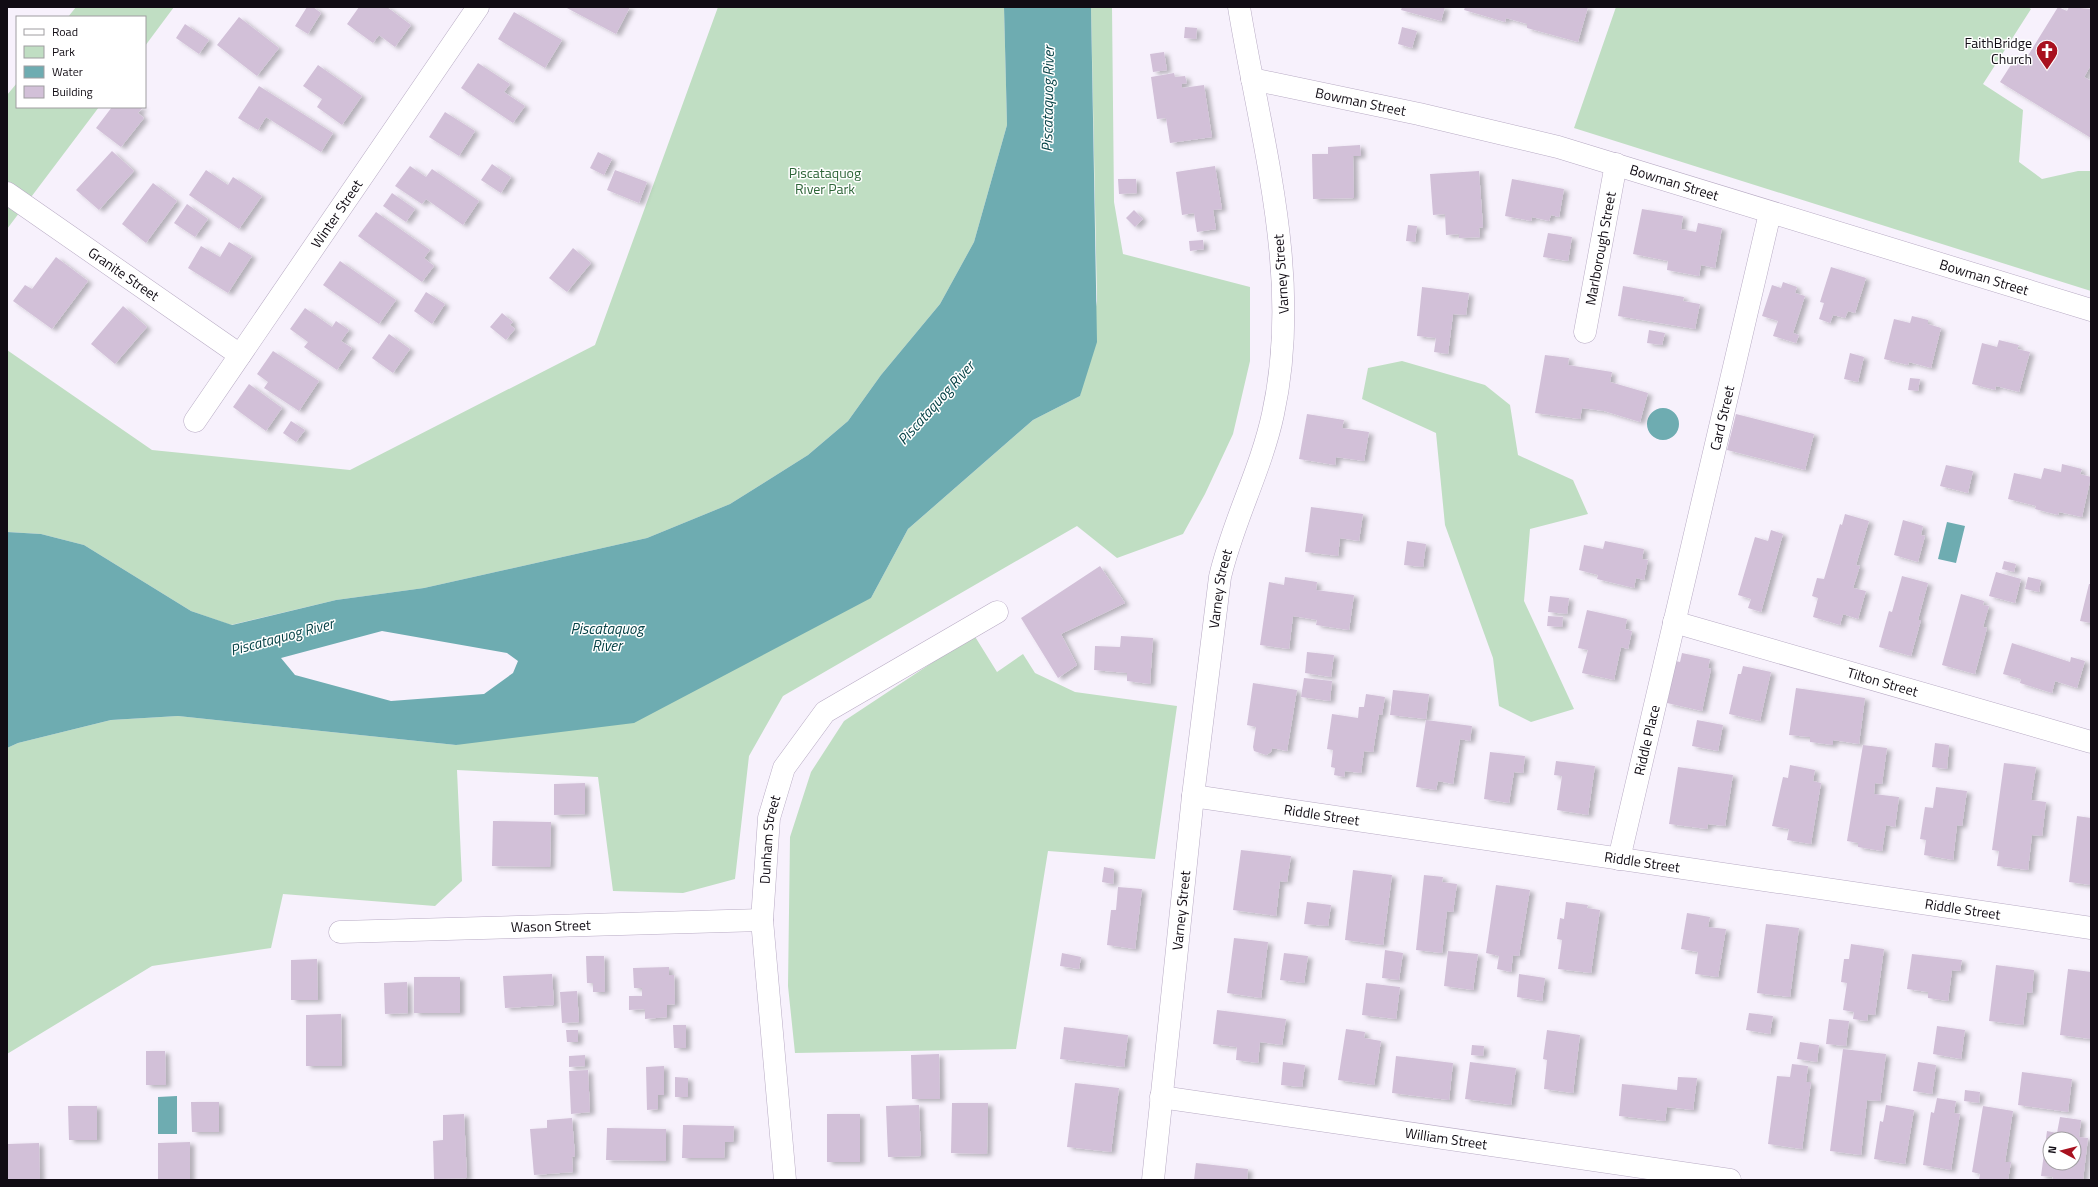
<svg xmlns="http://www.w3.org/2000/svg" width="2098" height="1187" font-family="'Titillium Web',sans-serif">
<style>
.green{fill:#c0dec3}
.water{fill:#6eacb1;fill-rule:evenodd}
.building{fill:#d2c0d8;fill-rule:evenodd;filter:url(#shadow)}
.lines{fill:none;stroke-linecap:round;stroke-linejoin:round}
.street-casing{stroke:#b8abc4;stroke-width:23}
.secondary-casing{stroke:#b8abc4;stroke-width:23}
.street{stroke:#fff;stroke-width:22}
.secondary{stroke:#fff;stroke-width:22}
.labels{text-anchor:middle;stroke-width:3;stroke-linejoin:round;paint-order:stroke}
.poi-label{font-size:14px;fill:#110c14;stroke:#fff;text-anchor:end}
.street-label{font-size:14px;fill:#110c14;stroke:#fff}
.park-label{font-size:14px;fill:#2e6538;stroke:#fff}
.water-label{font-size:15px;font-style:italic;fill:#064246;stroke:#fff}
</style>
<defs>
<filter id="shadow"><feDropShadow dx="4.5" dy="2.5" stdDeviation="2" flood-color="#0004"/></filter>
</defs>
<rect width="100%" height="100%" fill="#f7f1fc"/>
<path class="green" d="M76 7H174L145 46V17H68Z
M718 7H1004L1007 125 974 242 940 304 881 375 848 421 808 455 730 504 647 538 424 588 336 600 231 625 191 611 84 545 41 534 7 532V350L152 450 350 470 595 345Z
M1091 7H1112L1114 202 1123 254 1250 287V361L1233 434 1205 494 1183 534 1117 558 1077 526 783 696 749 756 735 879 683 893 613 891 598 777 457 770 462 881 435 906 283 894 271 948 152 966 7 1054V748L18 743 111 720 178 716 456 745 871 598 908 529 1033 420 1080 396 1097 301Z
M1616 7H2028L2031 9 1983 84 2023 110 2019 162 2042 179 2078 171H2091V291L1574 128Z
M17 83V107H99L7 229V95Z
M1402 361 1485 385 1510 405 1518 455 1573 480 1588 514 1530 529 1524 601 1574 709 1531 722 1499 706 1493 658 1445 525 1436 433 1362 399 1368 368Z
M974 635 997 672 1023 654 1035 673 1075 692 1177 706 1155 859 1048 851 1016 1049 795 1053 788 986 790 837 811 772 844 721Z"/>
<path class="water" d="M1004 7H1091L1097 342 1080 396 1033 420 908 529 871 598 634 723 456 745 178 716 111 720 18 743 7 748V532L41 534 84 545 191 611 232 625 336 600 424 588 647 538 730 504 808 455 848 421 881 375 940 304 974 242 1007 125ZM382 631 507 653 518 661 513 673 484 694 391 701 295 675 281 658Z
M1647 424a16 16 0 1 1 32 0a16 16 0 1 1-32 0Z
M1947 522 1965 526 1956 563 1938 559Z
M177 1096V1134H158V1097Z"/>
<path class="building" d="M307 7H313L321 13 308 34 295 26Z
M359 7H387L411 25 395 47 379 35 373 43 347 24Z
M565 7H630L616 34Z
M1402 7H1445L1441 21 1401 10Z
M1465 7H1588L1578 42 1527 28V24L1506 18 1505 22 1464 10Z
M2058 7 2067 11 2069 7 2091 9V65L2084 77 2091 81V138L2000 82 2016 57 2024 62Z
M514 12 562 40 545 68 498 39Z
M239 17 279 48 257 76 217 45Z
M185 24 209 40 199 54 176 38Z
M1185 27 1197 28 1196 39 1184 38Z
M1402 27 1417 31 1412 48 1398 44Z
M1164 52 1167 70 1153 72 1150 54Z
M478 63 510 84 504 92 525 106 513 123 461 88Z
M318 65 362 96 342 125 317 107 322 99 303 86Z
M1174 73 1175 77 1185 76 1187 83 1182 84V88L1204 85 1212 137 1170 143 1166 118 1157 119 1151 77Z
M259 86 333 133 321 152 266 117 258 130 238 118Z
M112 107H143L138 113 144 118 121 147 96 128Z
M445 112 475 131 459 156 429 137Z
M1360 145 1361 156H1353L1354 198 1313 199 1312 154H1328V147Z
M112 151 134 171 99 210 76 190Z
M598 152 612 159 604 175 590 168Z
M492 164 511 177 501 193 481 180Z
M410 166 426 177 432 169 479 201 463 225 426 199 422 204 395 186Z
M1215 166 1222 209 1213 210 1216 229 1197 232 1194 213 1182 215 1176 172Z
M206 170 228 185 233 177 262 196 239 229 189 195Z
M615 170 647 182 639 203 607 190Z
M1479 171 1483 227 1479 228 1480 237 1459 238V234L1446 235 1445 214 1433 215 1430 174Z
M1118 179H1136L1137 193 1119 194Z
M1512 179 1564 189 1559 217 1551 215 1549 221 1532 217 1531 221 1505 216Z
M153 183 177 201 146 243 122 224Z
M392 193 415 209 406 222 383 206Z
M187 204 208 219 195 237 174 223Z
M1642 209 1683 216 1681 229 1696 232 1698 223 1722 228 1715 268 1701 265 1699 276 1667 270 1668 261 1633 254Z
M1134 210 1143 219 1135 227 1126 218Z
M376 212 430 250 424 258 434 266 422 282 358 236Z
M1408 225 1417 226 1415 242 1406 241Z
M1548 233 1572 237 1568 261 1543 257Z
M1203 240 1204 249 1190 251 1189 241Z
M229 242 252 256 228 293 188 268 201 246 220 257Z
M573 248 591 263 567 292 549 278Z
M56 257 88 281 52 329 13 301 25 285 32 289Z
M340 261 396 300 379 324 323 285Z
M1831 267 1866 278 1855 313 1848 311 1845 318 1833 315 1830 323 1819 319 1824 303 1820 302Z
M1783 282 1797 287 1795 293 1805 296 1793 333 1799 335 1796 343 1773 336 1778 321 1762 316 1772 285 1781 288Z
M1623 286 1684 297 1683 301 1700 304 1695 329 1618 316Z
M1422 287 1469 293 1466 315 1453 314 1448 354 1434 352 1436 338 1417 336Z
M426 292 445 304 432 324 414 311Z
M123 306 147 327 115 364 91 344Z
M305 308 332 327 336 321 349 330 341 341 352 348 337 370 304 347 308 342 290 329Z
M502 313 513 322 510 325 515 329 506 340 490 327Z
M1912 316 1928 320V324L1941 328 1931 368 1909 362 1908 365 1884 359 1894 319 1910 323Z
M1649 330 1665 333 1662 345 1647 343Z
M389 334 410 349 393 373 372 358Z
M1999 340 2019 345 2017 349 2030 352 2019 392 1996 386 1995 390 1972 384 1982 343 1997 347Z
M273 351 319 381 299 411 264 388 268 382 257 374Z
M1850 353 1864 357 1858 382 1844 379Z
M1545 355 1569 358 1568 365 1612 372 1610 382 1648 393 1640 422 1604 411 1582 408 1580 419 1535 413Z
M1910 378 1920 379 1918 391 1908 390Z
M249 384 282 408 266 431 233 407Z
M1307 414 1344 420 1342 428 1369 432 1364 461 1336 457 1335 465 1299 459Z
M1736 414 1814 434 1805 470 1727 450Z
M291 421 305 430 296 442 283 433Z
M2062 464 2082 469 2080 474 2091 477 2082 517 2059 512 2058 515 2035 509 2036 506 2008 499 2014 473 2041 479 2044 468 2061 472Z
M1946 465 1973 471 1968 493 1940 486Z
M1311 507 1363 514 1359 541 1340 538 1338 556 1305 552Z
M1845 514 1869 521 1856 565 1860 566 1853 588 1866 591 1858 619 1843 614 1840 625 1813 617 1818 598 1812 596 1817 578 1824 579 1840 524 1842 525Z
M1903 520 1923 526 1921 535 1925 536 1918 562 1894 555Z
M1771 530 1783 534 1761 612 1748 608 1751 599 1738 595 1755 537 1768 541Z
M1407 541 1426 544 1423 567 1404 565Z
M1605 541 1644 549 1642 559 1648 560 1644 580 1636 578 1634 588 1597 579 1598 575 1579 570 1584 545 1603 549Z
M2004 561 2016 564 2014 572 2002 569Z
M1100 566 1125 603 1061 634 1077 665 1058 678 1021 618Z
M1996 572 2021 579 2015 603 1989 596Z
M1902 576 1928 583 1918 620H1921L1911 656 1879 647 1889 611 1892 612Z
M1285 577 1317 582 1316 590 1354 595 1349 630 1316 625 1317 620 1293 616 1289 649 1260 645 1269 582 1284 585Z
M2028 577 2041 580 2039 592 2025 589Z
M2089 584H2091V623L2080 621Z
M1961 594 1984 601 1983 605 1989 606 1983 627 1987 628 1975 674 1942 665Z
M1550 596 1569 598 1567 614 1548 612Z
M1587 610 1627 619 1625 629 1632 631 1628 649 1621 647 1614 680 1582 673 1588 650 1578 648Z
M1548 616 1563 617 1562 627 1547 626Z
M1121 636 1153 638 1150 684 1127 681V673L1094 670 1095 646 1120 647Z
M2012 643 2070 662 2071 657 2085 661 2077 688 2055 681 2052 693 2020 683 2021 679 2003 674Z
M1307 652 1334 655 1331 677 1305 673Z
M1682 653 1710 659 1708 668 1711 669 1702 711 1667 703 1676 661 1680 662Z
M1743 666 1771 672 1760 721 1729 714 1738 674H1741Z
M1304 678 1332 681 1330 701 1301 697Z
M1253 683 1297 690 1287 751 1272 748 1271 752 1266 755 1254 751 1253 747 1256 727 1247 725Z
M1796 688 1865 698 1859 744 1833 740V745L1810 742V737L1789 735Z
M1393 690 1429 694 1426 719 1390 715Z
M1366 694 1385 697 1382 715 1379 714 1373 752 1364 751 1361 773 1345 771 1344 777 1334 775 1335 768 1331 767 1333 750 1327 749 1332 714 1358 718 1359 707H1364Z
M1426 720 1472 726 1470 741 1460 739 1453 784 1438 781 1436 790 1416 787Z
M1697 720 1723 725 1718 751 1692 746Z
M1935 743 1949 745 1947 769 1932 767Z
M1863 745 1887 748 1882 784 1875 783 1874 794 1899 797 1895 827 1886 825 1882 851 1858 847V843L1847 841Z
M1490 752 1525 756 1523 773 1514 772 1509 803 1484 799Z
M1556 761 1595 766 1588 815 1557 810 1562 776 1554 775Z
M2004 763 2036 767 2031 800 2046 802 2042 836 2032 835 2028 870 1997 866 1999 851 1992 850Z
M1790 765 1815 770 1813 781 1821 783 1811 844 1787 840 1789 829 1772 826 1783 777 1788 778Z
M1678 767 1733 775 1725 826 1708 824 1707 829 1669 824Z
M585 783V814L554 815V784Z
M1936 787 1967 791 1962 826 1957 825 1953 860 1924 855 1926 840 1920 839 1925 807 1933 808Z
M2077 816 2091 818V885L2069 882Z
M493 821 551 822 550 867 492 866Z
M1241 850 1291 856 1287 882 1280 881 1276 916 1233 910Z
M1104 867 1114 869 1113 884 1102 882Z
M1353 870 1392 875 1383 945 1345 940Z
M1424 875 1443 877 1442 882 1457 884 1453 912 1447 911 1442 953 1416 950Z
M1496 885 1530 890 1519 956 1513 955 1511 972 1497 969 1499 956 1486 953Z
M1118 887 1142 889 1135 949 1107 945 1111 910H1116Z
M1307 902 1331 905 1328 926 1304 924Z
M1566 902 1588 905 1587 908 1600 910 1591 973 1558 969 1562 940 1557 939 1560 918 1564 919Z
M1687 913 1710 917 1708 927 1726 929 1718 977 1695 974 1698 952 1681 949Z
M1766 924 1799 928 1790 997 1757 993Z
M1234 938 1268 942 1261 998 1227 993Z
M1851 944 1884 949 1875 1015 1868 1014 1867 1021 1853 1019 1854 1012 1843 1010 1847 983 1841 982 1844 959H1849Z
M1385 950 1403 953 1399 980 1382 978Z
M1448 951 1478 954 1473 990 1444 986Z
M1062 953 1081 957 1079 969 1060 966Z
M1284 953 1308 956 1304 983 1280 980Z
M1912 954 1962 960 1960 971 1952 970 1948 1001 1928 998V992L1907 989Z
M586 956H604L605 992H593V983H587Z
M317 959 318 1000H291V960Z
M1996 965 2034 970 2032 993 2027 992 2023 1025 1989 1021Z
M669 967V975H674L675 1004 667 1005V1017L645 1019V1009L629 1010V996H642V988H634L633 968Z
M2068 969 2091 972V1039L2060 1035Z
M552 974 554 1005 505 1008 503 976Z
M1519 974 1545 978 1542 1001 1517 997Z
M414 977H460V1013H414Z
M407 982 408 1013 385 1014 384 983Z
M1366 983 1400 987 1396 1019 1362 1015Z
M577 991 579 1022 562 1023 560 992Z
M1217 1010 1286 1019 1282 1045 1260 1042 1258 1063 1236 1060 1237 1047 1213 1044Z
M1749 1013 1773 1016 1770 1034 1746 1030Z
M341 1014 342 1066H306V1015Z
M1829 1019 1849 1021 1846 1046 1826 1044Z
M673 1025H686V1048H674Z
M1937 1026 1965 1030 1961 1059 1933 1054Z
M1064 1027 1128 1035 1124 1067 1060 1059Z
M1346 1029 1365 1032 1364 1038 1381 1041 1374 1085 1338 1080Z
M566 1030H578V1042H567Z
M1547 1030 1580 1035 1573 1093 1544 1089 1547 1060 1543 1059Z
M1800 1042 1819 1045 1817 1062 1797 1059Z
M1472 1045 1484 1046 1483 1056 1471 1055Z
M1843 1049 1886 1054 1880 1101 1867 1100 1861 1155 1830 1151Z
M146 1051H165L166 1085H146Z
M939 1054 940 1099H912L911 1055Z
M585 1055V1066L569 1067V1056Z
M1396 1056 1453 1063 1449 1100 1392 1093Z
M1283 1062 1305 1065 1302 1087 1281 1085Z
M1470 1062 1516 1068 1511 1105 1465 1099Z
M1918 1062 1936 1065 1932 1094 1913 1091Z
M1792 1064 1808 1066 1806 1082H1811L1802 1149 1768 1144 1777 1076 1790 1077Z
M664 1066V1095H658V1109L647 1110 646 1067Z
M588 1070 590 1112 571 1114 569 1071Z
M2022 1072 2072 1079 2068 1112 2018 1105Z
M675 1077 688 1078V1097H675Z
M1678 1077 1697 1078 1693 1110 1667 1107 1665 1121 1619 1116 1622 1084 1677 1090Z
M1075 1083 1119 1088 1111 1152 1067 1147Z
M1965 1090 1980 1092 1979 1103 1964 1101Z
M1937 1098 1956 1101 1954 1113 1960 1114 1951 1170 1923 1165 1931 1112 1934 1113Z
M191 1102H219V1132H192Z
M952 1103H988L987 1154 951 1153Z
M919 1105 921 1156 888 1157 886 1106Z
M1886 1105 1914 1110 1905 1164 1874 1159 1880 1121 1883 1122Z
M68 1106H97V1140H69Z
M1983 1106 2013 1111 2005 1162H2011L2008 1180H1979L1980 1174 1972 1172Z
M464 1114 467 1178 434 1179 433 1141 443 1140V1115Z
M827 1114H860V1162H827Z
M2060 1117 2081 1120 2079 1137 2088 1138 2083 1180H2052L2053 1177 2041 1176 2047 1131 2057 1133ZM2050 1139H2074V1163H2050Z
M572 1118 575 1156 572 1157 573 1172 534 1175 530 1129 547 1128V1120Z
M683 1125 734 1126 733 1142H725L724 1158H682Z
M607 1128 666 1129V1161L606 1160Z
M190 1142V1180H158V1143Z
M39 1143 40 1180H7V1144Z
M1196 1163 1248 1169 1247 1180H1194Z"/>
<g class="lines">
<g class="street-casing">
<g id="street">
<path id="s1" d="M1252 79 1419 114 1558 147 2091 310"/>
<path id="s2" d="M7 193 240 355"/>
<path id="s3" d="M1585 332 1616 164"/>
<path id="s4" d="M195 421 478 7"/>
<path id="s5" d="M1674 622 2091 742"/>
<path id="s6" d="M1193 796 2091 928"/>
<path id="s7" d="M1619 859 1770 213"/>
<path id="s8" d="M340 932 762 920"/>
<path id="s9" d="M1161 1097 1730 1180"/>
<path id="s10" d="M785 1180 762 920 769 818 784 768 825 712 997 612"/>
</g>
</g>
<g class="secondary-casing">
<g id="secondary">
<path id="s11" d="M1153 1180 1193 796 1220 577C1233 521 1261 470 1273 414 1303 277 1261 141 1239 7"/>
</g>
</g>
<use href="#street" class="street"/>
<use href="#secondary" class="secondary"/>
</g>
<defs>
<g id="church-pin" transform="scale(1.15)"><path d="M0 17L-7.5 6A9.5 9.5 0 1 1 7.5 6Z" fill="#a8111f" stroke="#fff"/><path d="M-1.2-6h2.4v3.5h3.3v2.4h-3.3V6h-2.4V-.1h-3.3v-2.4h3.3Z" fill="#fff"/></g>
</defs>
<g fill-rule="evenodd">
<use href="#church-pin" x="2047" y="51"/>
</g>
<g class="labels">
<g class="poi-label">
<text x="2032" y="48">FaithBridge<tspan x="2032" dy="16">Church</tspan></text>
</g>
<g class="street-label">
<text dy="5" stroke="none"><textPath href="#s1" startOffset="111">Bowman Street</textPath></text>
<text dy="5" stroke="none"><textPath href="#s1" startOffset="435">Bowman Street</textPath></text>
<text dy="5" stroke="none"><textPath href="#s4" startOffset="251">Winter Street</textPath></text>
<text dy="5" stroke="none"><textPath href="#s3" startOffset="85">Marlborough Street</textPath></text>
<text dy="5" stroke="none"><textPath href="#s2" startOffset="142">Granite Street</textPath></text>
<text transform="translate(1281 274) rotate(-94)" y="5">Varney Street</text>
<text dy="5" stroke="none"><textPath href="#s1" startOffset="759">Bowman Street</textPath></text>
<text dy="5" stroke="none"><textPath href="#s7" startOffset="453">Card Street</textPath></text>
<text dy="5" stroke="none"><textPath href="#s11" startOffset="595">Varney Street</textPath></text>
<text dy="5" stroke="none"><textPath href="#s5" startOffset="217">Tilton Street</textPath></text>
<text dy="5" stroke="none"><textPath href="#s7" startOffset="122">Riddle Place</textPath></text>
<text dy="5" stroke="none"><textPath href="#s6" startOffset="130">Riddle Street</textPath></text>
<text dy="5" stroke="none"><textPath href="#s10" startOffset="342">Dunham Street</textPath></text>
<text dy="5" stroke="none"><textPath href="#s6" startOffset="454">Riddle Street</textPath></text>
<text dy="5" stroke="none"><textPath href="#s6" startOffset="778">Riddle Street</textPath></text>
<text dy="5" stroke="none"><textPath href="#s11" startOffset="271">Varney Street</textPath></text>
<text dy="5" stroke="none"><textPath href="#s8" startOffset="211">Wason Street</textPath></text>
<text dy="5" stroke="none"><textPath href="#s9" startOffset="288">William Street</textPath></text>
</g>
<g class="park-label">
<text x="825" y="178">Piscataquog<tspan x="825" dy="16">River Park</tspan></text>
</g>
<g class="water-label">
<text transform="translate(1048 99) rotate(-89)" y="5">Piscataquog River</text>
<text transform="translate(936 403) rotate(-48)" y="5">Piscataquog River</text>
<text x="607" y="634">Piscataquog<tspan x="607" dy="17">River</tspan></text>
<text transform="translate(282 637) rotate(-15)" y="5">Piscataquog River</text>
</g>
</g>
<rect width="2098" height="1187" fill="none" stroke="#110c14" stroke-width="16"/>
<rect x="16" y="16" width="130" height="92" fill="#ffffff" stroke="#a09ea1"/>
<rect x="24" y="29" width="20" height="6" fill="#ffffff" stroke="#a09ea1"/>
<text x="52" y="36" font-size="12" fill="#110c14">Road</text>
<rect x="24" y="46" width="20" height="12" fill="#c0dec3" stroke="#a09ea1"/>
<text x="52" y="56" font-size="12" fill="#110c14">Park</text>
<rect x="24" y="66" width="20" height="12" fill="#6eacb1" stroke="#a09ea1"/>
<text x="52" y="76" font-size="12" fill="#110c14">Water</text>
<rect x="24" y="86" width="20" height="12" fill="#d2c0d8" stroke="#a09ea1"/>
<text x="52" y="96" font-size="12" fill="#110c14">Building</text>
<g transform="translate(2062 1151) rotate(277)"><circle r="19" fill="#ffffff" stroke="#a09ea1"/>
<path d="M0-3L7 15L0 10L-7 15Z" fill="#a8111f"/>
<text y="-6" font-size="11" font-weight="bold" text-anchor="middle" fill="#110c14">N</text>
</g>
</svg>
